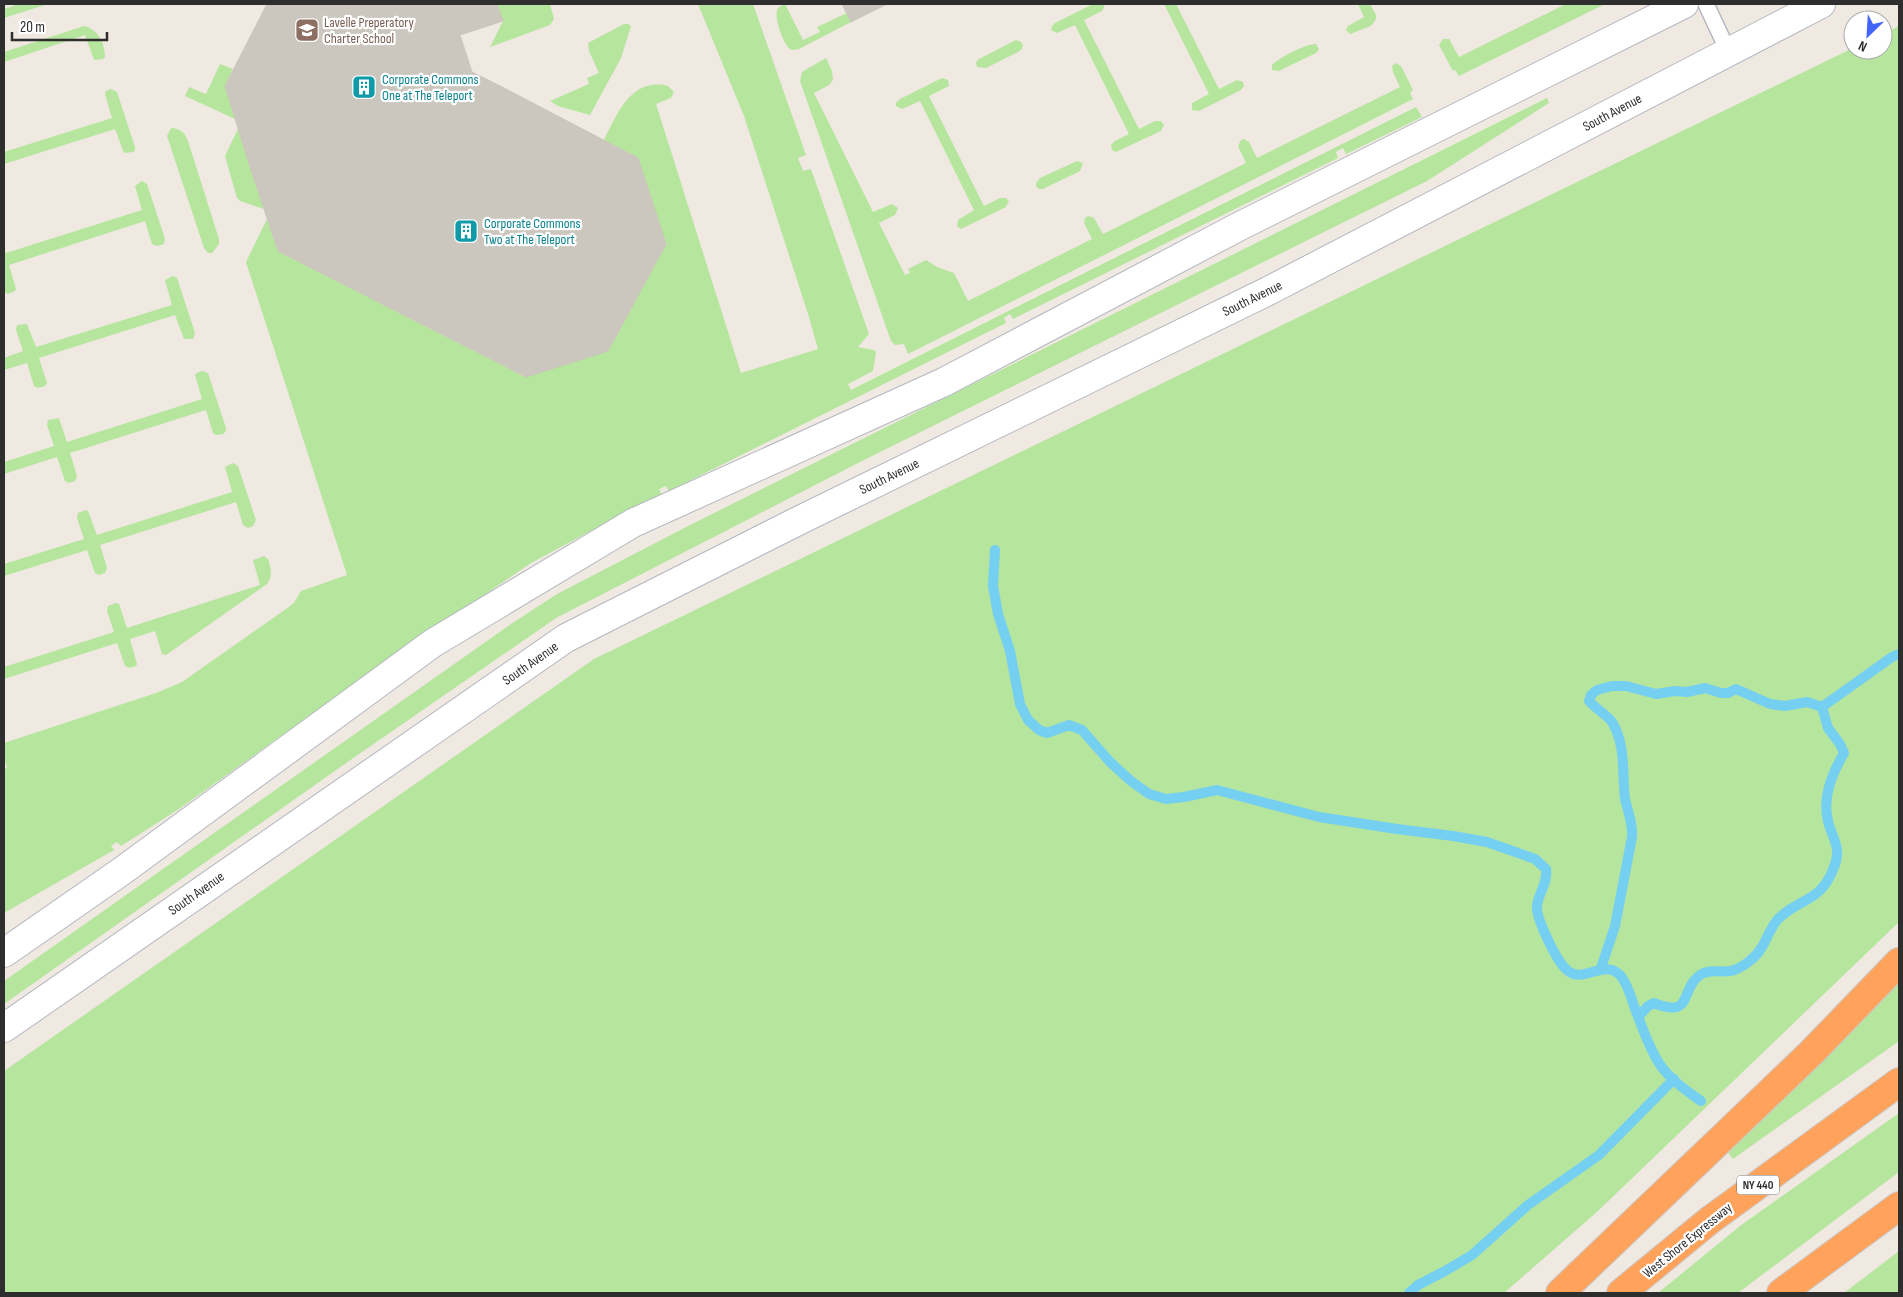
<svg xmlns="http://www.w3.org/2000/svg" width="1903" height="1297" font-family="'Sofia Sans Condensed',sans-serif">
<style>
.green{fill:#b6e59e}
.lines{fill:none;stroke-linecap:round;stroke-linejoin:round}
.stream{stroke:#75cff0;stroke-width:10}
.building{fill:#cbc7bf;stroke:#cbc5ba}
.service-casing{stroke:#b4b7c1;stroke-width:18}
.tertiary-casing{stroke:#b4b7c1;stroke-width:30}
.motorway-casing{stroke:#c9c9c9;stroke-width:30}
.service{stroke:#fff;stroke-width:15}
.tertiary{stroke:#fff;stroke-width:28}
.motorway{stroke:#ffa35c;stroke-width:28}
.labels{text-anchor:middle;stroke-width:4.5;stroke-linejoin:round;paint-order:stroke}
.shield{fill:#fff;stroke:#6d6d6d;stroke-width:1}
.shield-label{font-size:12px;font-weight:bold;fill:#2e2e2e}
.education-label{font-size:14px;fill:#785e54;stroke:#fff;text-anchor:start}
.culture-label{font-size:14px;fill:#0d838f;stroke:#fff;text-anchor:start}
.street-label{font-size:14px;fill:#2e2e2e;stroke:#fff}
</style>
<rect width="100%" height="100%" fill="#efe9e1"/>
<path class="green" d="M19 4H48L4 18V9Z
M497 4H550L554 19 550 25 490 47 503 21Z
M698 4H753L806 155 798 158 803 171 811 169 869 334 858 347 874 350 876 352 873 371 848 384 851 390 1416 107 1422 117 1346 154 1343 148 1336 152 1338 158 1013 319 1010 314 1004 318 1006 323 669 491 666 486 659 489 662 495 611 520 531 563 355 683 179 809 121 846 117 842 111 846 114 850 4 913V769L7 768 4 757V743L156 693 182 682 286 609 294 603 301 591 347 575 246 262 267 219 278 251 525 377 608 351 666 244 638 158 604 140C617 114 631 77 668 86L674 92 671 98 656 104 741 373 818 349 808 314 744 116Z
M785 4 803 40 820 32 817 27 847 13 851 22 799 49 792 50C783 46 773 16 778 8Z
M1093 4H1104V7L1102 11 1084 20 1139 129 1155 121H1161L1164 125 1161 131 1116 152 1112 150 1111 145 1115 141 1129 134 1075 25 1057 33 1051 30 1052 26 1055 23Z
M1164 4H1176L1219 89 1237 80 1243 82 1244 86 1241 90 1199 111 1192 110V103L1209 94Z
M1358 4H1370L1376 15V19L1371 26 1350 34 1346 30 1348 26 1364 17Z
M1566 4H1605L1459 76 1455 70 1453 71 1439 45 1443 39H1449L1459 57Z
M624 24H628L631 26 621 58 590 115 558 106 550 101 589 84 587 78 599 73 589 51 588 43Z
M84 26C98 29 105 43 105 57L103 59 94 60 85 35 4 62V52Z
M1899 26V922L1598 1211 1504 1293H4V1071L594 659 1853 48V50H1883V34Z
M1016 40 1021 42 1023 45 1022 49 1018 52 986 68 977 67 976 62 979 59Z
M1316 44 1319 49 1316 53 1279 71 1272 70V65C1279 58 1305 44 1316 44Z
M826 58 832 71 833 80 829 85 814 93 873 212 892 204 898 208 895 215 879 223 905 275 910 273 908 269 926 260 937 267 954 273 968 301 1092 239 1084 223 1085 218 1088 216 1094 218 1103 234 1246 163 1238 146 1241 140 1244 139 1249 142 1257 158 1400 87 1393 72 1392 66 1396 63 1401 66 1413 90 1410 93 1413 99 908 354 904 344 895 345 891 341 800 81 802 72Z
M220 64 233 69 225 86 235 119 185 96 189 87 206 94Z
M942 78 948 80 949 86 929 96 984 206 1000 198H1006L1009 201 1006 207 961 229 957 226 958 220 974 210 920 101 902 109 896 106V103L900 99Z
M111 89 117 92 135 147V150L133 152 124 153 115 129 4 164V152L112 118 105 94 106 91Z
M1547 98 1549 103 1427 181 864 460 556 618 349 761 4 1004V981L511 624 557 594 694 523Z
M171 128C180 128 185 133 188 141L219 239V244L212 253H208L204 248 167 136Z
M238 129 264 209 240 201 237 198 225 156Z
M1077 161 1083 163 1080 171 1043 189H1039L1036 186V183L1040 178Z
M142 181 147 184 165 239 164 244 157 246 152 244 145 221 9 265 16 289 15 291 8 294 4 292V248L6 253 142 210 135 186Z
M173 276 177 278 195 333 193 339H184L175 315 39 358 47 383 45 386 38 388 34 386 27 363 4 370V358L23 351 16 330 17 325 27 324 36 347 172 305 165 280Z
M202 371 208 373 226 428V431L223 434 216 435 213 433 206 410 70 453 77 476 75 481 69 483 65 481 57 457 4 474V462L54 446 47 425 48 420 59 418 67 442 202 399 195 375 197 373Z
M233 463 238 466 256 520 253 526 248 528 243 525 236 502 100 545 107 568 105 573 99 575 95 573 87 550 4 576V564L84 539 77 518 78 513 86 510 88 511 97 535 232 492 225 467Z
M264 556 268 559C271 568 273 576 267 584L166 655 162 654 155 631 130 639 137 664 136 666 130 668 125 666 117 643 4 679V667L114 632 107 611 108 606 116 603 119 604 127 628 260 585 253 560Z
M1899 978V1041L1733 1159 1728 1153Z
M1899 1113V1172L1738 1293H1658L1740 1226Z
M1899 1251V1293H1844Z"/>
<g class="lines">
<path class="stream" d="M995 550 993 586 998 614 1010 651 1020 704 1028 720 1039 730 1047 733 1069 725 1082 730 1110 762 1131 781 1149 794 1166 799 1184 797 1217 790 1319 817 1397 829 1453 836 1487 842 1535 859 1546 869C1548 883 1539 892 1537 905 1535 917 1557 962 1567 970 1583 985 1603 958 1620 975 1629 985 1632 1002 1637 1014 1644 1031 1650 1051 1661 1066 1671 1080 1687 1091 1701 1101
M1601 968 1615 926 1632 837C1633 823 1628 812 1625 799 1622 774 1626 744 1612 722 1606 714 1596 709 1589 701L1591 695 1597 690 1612 686H1626L1656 694 1675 691 1687 692 1705 688 1721 693H1728L1736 689 1770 704 1785 706 1807 702 1822 707 1892 657 1899 654
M1638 1017 1648 1006 1654 1003C1694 1019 1679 990 1700 975 1711 967 1725 975 1737 969 1746 965 1757 956 1762 947 1768 937 1771 926 1779 918 1799 899 1820 901 1832 872 1835 865 1838 858 1837 850 1836 840 1830 831 1828 821 1822 797 1832 774 1844 753L1840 744 1828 728 1822 707
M1409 1293 1418 1285 1445 1271 1472 1255 1528 1205 1599 1155 1674 1079"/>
</g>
<path class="building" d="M267 4H497L503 21 460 35 472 72 504 88 251 170 225 86Z
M842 4H887L851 22Z
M504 88 638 158 666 244 608 351 526 377 278 251 251 170Z"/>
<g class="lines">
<g class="service-casing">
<path id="service" d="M1706 4 1728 51"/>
</g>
<g class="tertiary-casing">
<path id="tertiary" d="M4 953 122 871 433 643 633 523 944 382 1238 227 1684 4
M4 1028 566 638 796 522 1268 291 1821 4"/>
</g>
<g class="motorway-casing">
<path id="motorway" d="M1560 1293 1811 1053 1899 962
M1621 1293 1710 1220 1899 1082
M1781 1293 1899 1206"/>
</g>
<use href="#service" class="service"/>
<use href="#tertiary" class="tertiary"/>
<use href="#motorway" class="motorway"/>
</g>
<defs>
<g id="school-square" transform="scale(1.25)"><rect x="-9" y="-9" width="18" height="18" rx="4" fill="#8d6e63" stroke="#fff"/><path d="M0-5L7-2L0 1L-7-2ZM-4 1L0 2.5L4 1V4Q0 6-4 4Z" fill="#fff"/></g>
<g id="building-square" transform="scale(1.25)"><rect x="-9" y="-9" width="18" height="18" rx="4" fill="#0f9aa8" stroke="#fff"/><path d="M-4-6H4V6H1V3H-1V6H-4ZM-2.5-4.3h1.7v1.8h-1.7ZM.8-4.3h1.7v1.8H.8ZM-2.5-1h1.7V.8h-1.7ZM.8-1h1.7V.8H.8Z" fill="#fff"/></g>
</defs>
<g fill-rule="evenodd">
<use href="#school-square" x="307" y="30"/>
<use href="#building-square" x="364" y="87"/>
<use href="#building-square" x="466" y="231"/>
</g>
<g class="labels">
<rect class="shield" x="1737" y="1175.5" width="42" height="19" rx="4"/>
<g class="shield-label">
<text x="1758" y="1189">NY 440</text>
</g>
<g class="education-label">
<text x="324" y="27">Lavelle Preperatory<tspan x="324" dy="16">Charter School</tspan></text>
</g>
<g class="culture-label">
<text x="382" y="84">Corporate Commons<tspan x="382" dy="16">One at The Teleport</tspan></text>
<text x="484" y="228">Corporate Commons<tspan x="484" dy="16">Two at The Teleport</tspan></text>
</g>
<g class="street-label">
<text transform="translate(1612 112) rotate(-28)" y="5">South Avenue</text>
<text transform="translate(1252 298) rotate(-26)" y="5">South Avenue</text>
<text transform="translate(889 476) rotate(-26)" y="5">South Avenue</text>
<text transform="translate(530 663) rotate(-35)" y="5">South Avenue</text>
<text transform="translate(196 893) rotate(-35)" y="5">South Avenue</text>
<text transform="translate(1687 1240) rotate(-39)" y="5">West Shore Expressway</text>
</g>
</g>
<rect width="1903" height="1297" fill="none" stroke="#2e2e2e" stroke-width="10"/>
<g transform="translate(1868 35) rotate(205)"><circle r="24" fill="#ffffff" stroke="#ababab"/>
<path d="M0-4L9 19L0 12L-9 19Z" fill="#4264fb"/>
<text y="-8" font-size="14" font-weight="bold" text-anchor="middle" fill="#2e2e2e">N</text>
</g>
<path d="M12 32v8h95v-8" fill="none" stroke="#2e2e2e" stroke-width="2.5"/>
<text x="20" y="32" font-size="15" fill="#2e2e2e" stroke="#ffffff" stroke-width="4" paint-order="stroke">20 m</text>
</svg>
